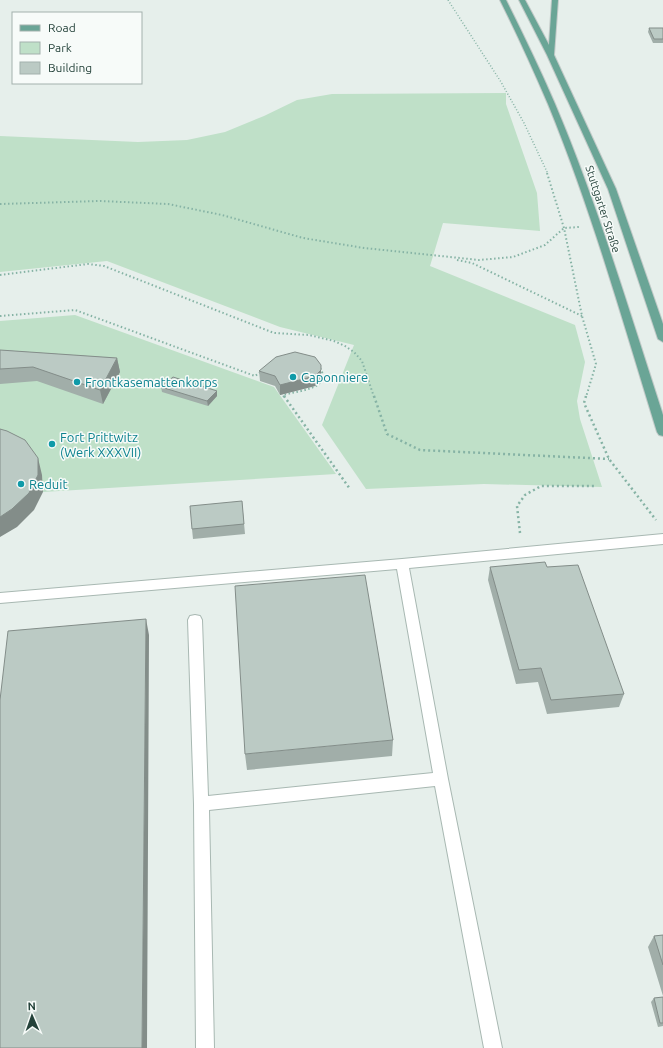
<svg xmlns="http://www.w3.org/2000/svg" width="663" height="1048" font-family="Ubuntu,sans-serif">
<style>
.green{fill:#bfe0c8}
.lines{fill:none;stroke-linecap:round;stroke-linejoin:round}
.minor-casing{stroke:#a8b8b2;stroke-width:2}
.major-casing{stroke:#c2cac8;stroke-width:2}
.path-far2{stroke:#86b3a5;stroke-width:1.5;stroke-dasharray:1 2;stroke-linecap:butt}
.path-far1{stroke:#86b3a5;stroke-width:2;stroke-dasharray:1.5 2.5;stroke-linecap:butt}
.path{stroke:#86b3a5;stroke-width:2.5;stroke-dasharray:2 3;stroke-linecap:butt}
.minor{fill:#fff;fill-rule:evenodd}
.major{fill:#6aa596;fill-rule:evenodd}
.wall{fill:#a1aea9}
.shaded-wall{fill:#838d89}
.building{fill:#bbcac4;stroke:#838d89}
.culture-dot{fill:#0f9aa8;stroke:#f7fbf9;stroke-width:1.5}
.labels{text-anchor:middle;stroke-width:3;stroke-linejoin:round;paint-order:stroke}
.far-street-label{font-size:11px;fill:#24423a;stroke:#f7fbf9}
.culture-label{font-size:13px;fill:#0d838f;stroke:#f7fbf9;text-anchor:start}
</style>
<rect width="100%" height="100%" fill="#e6efeb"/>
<path class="green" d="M506 93V104L537 193 540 231 443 223 430 266 575 325 585 362 577 401 580 419 602 487 484 484 366 489 322 425 354 345 280 327 107 261 0 272V136L138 142 187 140 225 132 264 116 297 100 332 94Z
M75 315 274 387 336 474 43 492 0 446V321Z"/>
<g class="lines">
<g class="minor-casing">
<path id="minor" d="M663 534V544L409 568 448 779 502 1048H484L435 786 209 810 214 1048H196L194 804 188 620 190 616 195 615 200 616 202 620 208 796 433 773 397 569 0 603V593L402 559Z"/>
</g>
<g class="major-casing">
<path id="major" d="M500 0H506C523 34 540 69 555 104 598 205 629 311 663 415V436L659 435 657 432C623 322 592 211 548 104 533 69 517 34 500 0Z
M519 0H525L549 45 552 0H558L554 55 616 189 663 324V342L658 339 608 189 547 55Z"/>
</g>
<path class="path-far2" d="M448 0 501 82 524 123 548 174"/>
<path class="path-far1" d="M547 173 564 228 582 316 596 364 586 397
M0 204 100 201 168 204 222 215 303 238 364 248 479 260 513 257 545 245 564 228 579 227
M457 260 472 263 582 316
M0 275 88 264 104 266 274 333 309 335 334 341 345 346 354 352 362 361 374 397
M0 316 75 310 255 376 262 371
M284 397 283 395C297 391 333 389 320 368"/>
<path class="path" d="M284 396 350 489
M374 396 387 434 420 450 609 459
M586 396 584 403 609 459 656 520
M520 533 517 506 525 495 541 486H595"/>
<use href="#minor" class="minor"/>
<use href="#major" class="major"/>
</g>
<path class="wall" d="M649 28H663V43H653L648 32Z
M0 350 117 358 120 372 103 404 37 381 0 384Z
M259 371 321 380 315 386 280 395 275 386 260 381Z
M161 387 217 396 208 406 162 392Z
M242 501 245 534 193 539 192 529Z
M490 567H547L624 694 619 707 547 714 538 682 516 684 488 580Z
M393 740 392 756 247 770 245 754Z
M663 935V996L648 947 654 936Z
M663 997V1026L658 1027 651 1002 654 998Z"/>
<path class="shaded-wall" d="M117 358 120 372 103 404 100 390Z
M321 370V380L315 386 280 395V385Z
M217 391V396L208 406 207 401Z
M38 458 42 475 43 492 34 510 17 527 0 537V517Z
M146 619 149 635 147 1048H142Z"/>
<path class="building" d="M649 28H663V39H654Z
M0 350 117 358 100 390 33 367 0 369Z
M295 352 315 357 321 365V370L315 376 280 385 275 376 259 371 276 357Z
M173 377 217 391 207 401 161 387Z
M0 429 7 431 25 440 38 458V475L29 493 12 509 0 517Z
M242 501 244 524 192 529 190 506Z
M545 562 547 567 578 565 624 694 551 700 541 668 519 670 490 567Z
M365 575 393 740 245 754 235 586Z
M146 619 142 1048H0V700L8 631Z
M663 935V965L654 936Z
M663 997V1023H660L654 998Z"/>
<g class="culture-dot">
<circle cx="293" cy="377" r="4"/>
<circle cx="77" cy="382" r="4"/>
<circle cx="52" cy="444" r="4"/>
<circle cx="21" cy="484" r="4"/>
</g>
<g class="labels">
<g class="far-street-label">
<text transform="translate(603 209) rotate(72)" y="4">Stuttgarter Straße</text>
</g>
<g class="culture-label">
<text x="301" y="382">Caponniere</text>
<text x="85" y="387">Frontkasemattenkorps</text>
<text x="60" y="442">Fort Prittwitz<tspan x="60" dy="15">(Werk XXXVII)</tspan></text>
<text x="29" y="489">Reduit</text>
</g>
</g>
<rect x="12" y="12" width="130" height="72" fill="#f7fbf9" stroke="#a3b1ad"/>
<rect x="20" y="25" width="20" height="6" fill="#6aa596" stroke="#a3b1ad"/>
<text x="48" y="32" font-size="12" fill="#24423a">Road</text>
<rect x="20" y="42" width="20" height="12" fill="#bfe0c8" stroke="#a3b1ad"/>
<text x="48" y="52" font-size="12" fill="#24423a">Park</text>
<rect x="20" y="62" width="20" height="12" fill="#bbcac4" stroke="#a3b1ad"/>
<text x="48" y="72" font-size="12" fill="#24423a">Building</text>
<g transform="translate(32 1016) rotate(358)" stroke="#f7fbf9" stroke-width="3" paint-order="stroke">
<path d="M0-3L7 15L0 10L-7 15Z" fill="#24423a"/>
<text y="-6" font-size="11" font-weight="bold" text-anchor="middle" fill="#24423a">N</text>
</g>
</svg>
